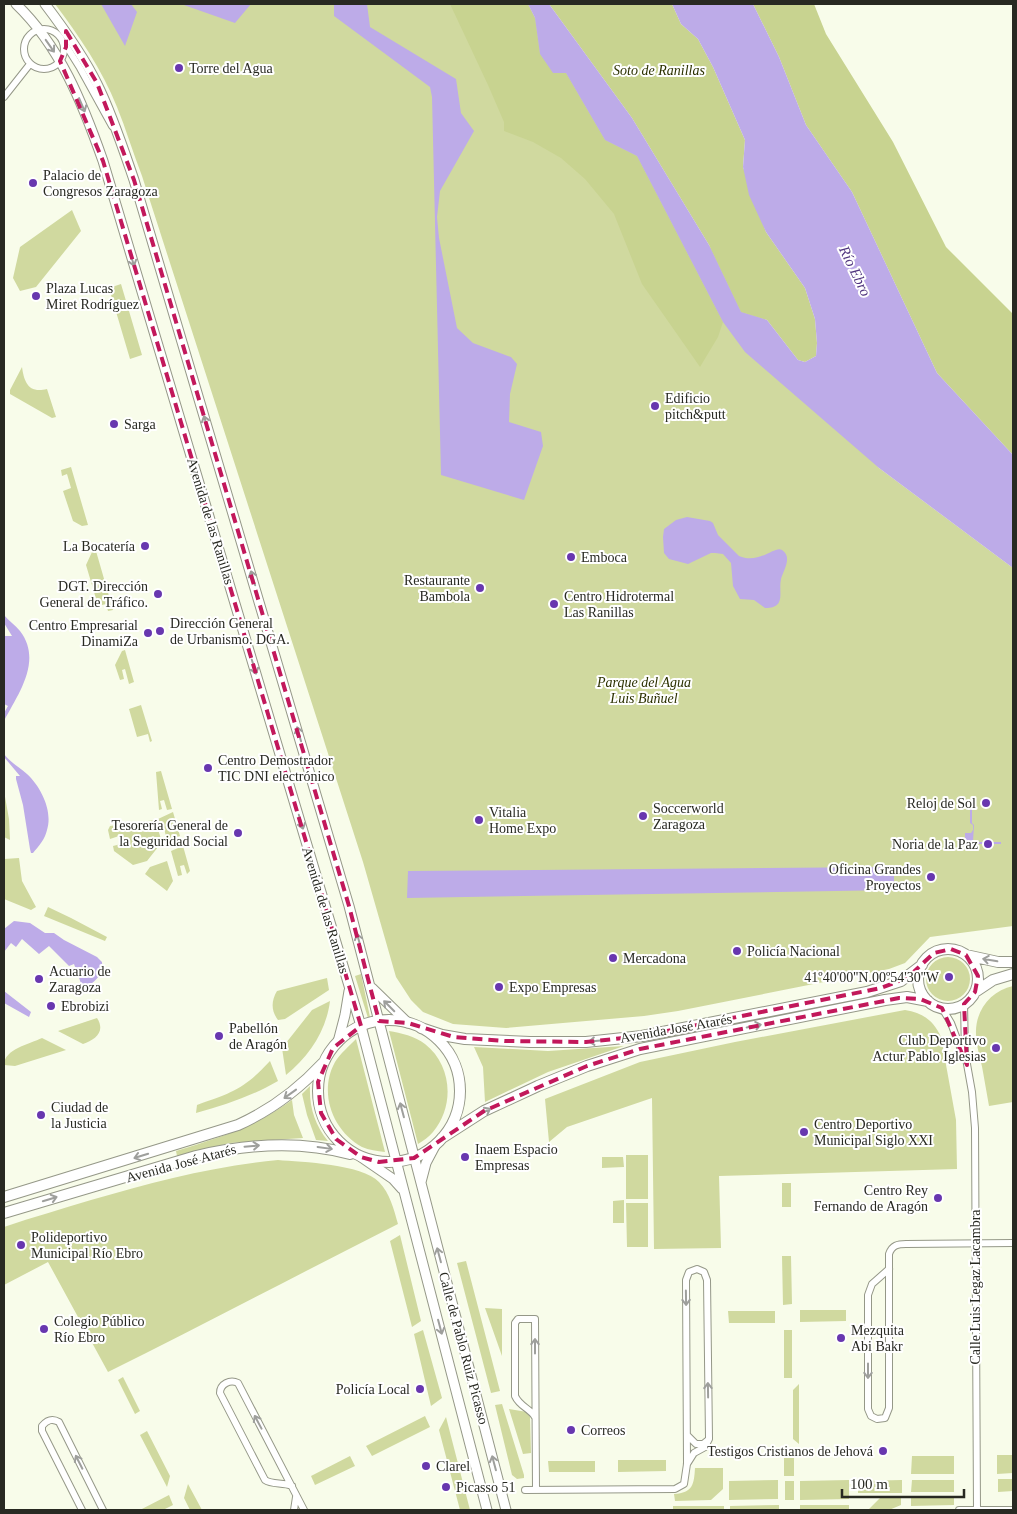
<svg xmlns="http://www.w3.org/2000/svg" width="1017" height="1514" font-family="'Times New Roman',serif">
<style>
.green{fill:#d0d99f}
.forest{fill:#c8d390}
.water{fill:#bdabe8}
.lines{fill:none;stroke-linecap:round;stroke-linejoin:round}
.street-casing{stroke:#959888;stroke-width:8}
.secondary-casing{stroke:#959888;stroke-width:11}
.primary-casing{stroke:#959888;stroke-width:12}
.street{stroke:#fff;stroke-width:6}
.secondary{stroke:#fff;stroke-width:9}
.primary{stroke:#fff;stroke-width:10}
.oneway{stroke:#9e9f9c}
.marked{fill:none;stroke:#c2185b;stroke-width:4;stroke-dasharray:10 6;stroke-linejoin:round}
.poi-dot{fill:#6837af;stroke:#fff;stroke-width:2}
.labels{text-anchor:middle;stroke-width:4;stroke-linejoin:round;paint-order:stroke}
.poi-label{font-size:14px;fill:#282922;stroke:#fff;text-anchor:start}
.park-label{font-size:14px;font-style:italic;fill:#2c3100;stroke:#fff}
.street-label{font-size:14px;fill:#282922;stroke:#fff}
.water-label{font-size:15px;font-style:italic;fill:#51367f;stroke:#fff}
</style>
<rect width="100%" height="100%" fill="#f8fcea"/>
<path class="green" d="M55 4H528L535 18 879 468 1013 568V926L930 937 905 963 889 969 678 1011 644 1016 506 1028 453 1024 423 1012 411 1000 396 977 363 862 142 176C133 153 126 129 117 107 102 69 79 36 55 4Z
M72 210 81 231 36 287 20 291 13 278 20 247Z
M121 284 142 355 130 359 109 288Z
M22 367C24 381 28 394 47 389L56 417 52 418 10 394V390Z
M71 467 88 525 82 526 73 521 63 491 71 488 67 474 62 476 61 470Z
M96 551 113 610 108 611 106 604 102 605 101 601 97 602 86 565 92 552Z
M125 650 134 682 129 684 125 669 122 670 124 679 120 680 115 665 122 651Z
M141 705 152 741 150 742 148 734 137 737 129 709Z
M161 771 172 809 167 810 164 800 160 801 162 809 159 810 156 772Z
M4 791 9 819 10 840 4 837Z
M173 812 180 836 167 840 162 821 159 822 158 819Z
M155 820 162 842 147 861 133 865 114 851 113 846 121 844 119 836 110 839 108 830 110 826Z
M183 846 190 871 187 874 184 865 180 866 182 875 178 876 171 851Z
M19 858 22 881 36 907 31 910 4 899V859Z
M167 861 173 881 167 891 145 874 150 867Z
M48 907 71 918 107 937 105 941 44 916Z
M926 979a22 22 0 1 1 44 0a22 22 0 1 1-44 0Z
M361 974 370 1017 368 1018 355 976Z
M327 978 329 990 285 1019 278 1020C271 1011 271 1001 277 991Z
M1013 986V1102L989 1106C987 1095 985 1083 983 1072 981 1059 976 1047 976 1034 975 1010 991 991 1013 986Z
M330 1001C326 1032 309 1056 286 1075L282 1048 312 1010Z
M905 1010C923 1013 933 1020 941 1037L956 1120 957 1169 719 1176 721 1248 654 1249 652 1098 567 1127 549 1142 545 1099 640 1062 735 1042Z
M97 1018C106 1032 95 1040 83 1044L58 1031Z
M389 1031C401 1033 415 1036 425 1044 452 1065 455 1106 433 1132 429 1137 423 1141 418 1144Z
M42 1038 66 1050 15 1066 4 1065C4 1049 30 1044 42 1038Z
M356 1039 385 1152C377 1151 369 1150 362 1147 333 1131 318 1093 335 1062 340 1054 349 1046 356 1039Z
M624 1046 548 1072 485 1102 483 1067 474 1047 548 1051Z
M270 1061 278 1081C252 1096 225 1105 196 1113L197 1105C233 1092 243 1090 270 1061Z
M310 1086C309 1107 315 1125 328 1141L316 1140 307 1115 302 1094Z
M292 1100 294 1115 303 1138 230 1143 177 1156 176 1151C219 1138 255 1127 292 1100Z
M626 1155H648V1199H626Z
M602 1157H623L624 1167 602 1168Z
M278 1160C302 1162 362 1164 379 1182 390 1193 394 1210 398 1224 301 1273 205 1324 108 1372L48 1262 4 1285V1227C33 1217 62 1209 91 1200 153 1182 214 1166 278 1160Z
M782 1183H791V1207H782Z
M624 1200V1223H613V1201Z
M626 1203H648V1247H627Z
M400 1235 421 1321 412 1327 390 1241Z
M782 1256H791L792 1304 783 1305Z
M466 1261 500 1391 491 1393 457 1263Z
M485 1308 502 1309V1356Z
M800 1310H846V1321L800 1322Z
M728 1311H775V1323H729Z
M423 1330 442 1398 431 1406 414 1334Z
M784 1330H792V1378H784Z
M123 1377 140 1411 135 1414 118 1380Z
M799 1384V1444L793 1439V1390Z
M502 1404 524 1475V1478L517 1479 512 1475 495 1405Z
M509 1409 527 1412 530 1417 531 1453 523 1454Z
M425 1416 430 1427 372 1456 366 1446Z
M446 1417 470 1510H460L439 1430Z
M147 1431 170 1476 167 1487 140 1435Z
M784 1451H794V1476H784Z
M997 1455H1013V1473L997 1474Z
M350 1456 355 1466 315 1485 311 1476Z
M912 1456H954V1474H911Z
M618 1460H666V1471L618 1472Z
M548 1461H595V1472H549Z
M695 1468H723V1489L711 1500 675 1501 674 1494C693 1493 694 1484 695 1468Z
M998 1479H1013V1491L998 1492Z
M778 1480V1499L729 1500V1481Z
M849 1480V1499L800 1500V1481Z
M902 1480V1493H858V1481Z
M912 1480H954V1492H911Z
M785 1481H794V1500H785Z
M188 1484 202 1510H190L184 1498Z
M169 1495 173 1505 163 1510H140Z
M880 1498H901V1505L889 1510H868Z
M911 1498H954V1505L911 1506Z
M779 1505V1510H730V1506Z
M800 1505H849V1510H800Z
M673 1506H724V1510H673Z"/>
<path class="forest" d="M450 4H528L535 18 540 54 566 73 605 140 637 156 723 322 718 337 700 367 642 284 614 214 585 179 561 158 533 142 504 131V122L488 85Z
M549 4H672L681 24 698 39 713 67 745 140 743 167 766 232 805 288 815 319 817 343 816 356 805 362 798 360 767 320 741 312 709 245 632 118Z
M753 4H814L826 34 893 142 946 247 1013 314V455L937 373 852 192 806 125 779 57Z"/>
<path class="water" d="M101 4H131L137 12 125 46Z
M181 4H251L235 23Z
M334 4H367L370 27 456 79 461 113 474 131 440 191 437 217 439 238 457 328 473 343 511 357 517 364 510 394 509 422 541 432 543 446 524 500 441 475 432 97 430 87 334 16Z
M528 4H549L632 118 709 245 741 312 767 320 798 360 805 362 816 356 817 343 815 319 805 288 766 232 749 195 743 167 745 140 713 67 698 39 681 24 672 4H753L779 57 806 125 852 192 937 373 1013 455V568L879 468 745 352 723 322 637 156 605 140 566 73H553L540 54 535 18Z
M687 517 710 521 713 523 718 535 739 556C759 565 775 545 782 550 793 557 783 571 781 579 778 592 787 608 765 608L754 600 740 599 733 586 731 563 723 554 715 553H711L688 564 669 559 664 553 663 537 664 529 676 520Z
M4 615C9 621 15 625 20 631 43 661 18 694 4 721V713L8 706 4 704V636H12L4 623Z
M4 754C11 763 19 767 27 774 41 787 53 811 47 830 45 839 39 846 33 853H31L30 849 23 805 16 779V776H20L4 757Z
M970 803H972V823L974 825 973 842H1001V844H965V833H971L973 830V825L970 823Z
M894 867V890L407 898 408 871Z
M14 921 30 923 45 933H54L64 940 97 957 102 962C103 976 95 982 83 989L74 964 69 966 49 946 39 954 22 939 16 947 11 943 4 952V929Z
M4 991 31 1012 29 1017 4 1003Z"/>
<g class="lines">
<g class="street-casing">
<path id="street" d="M24 49a20 20 0 1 1 40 0a20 20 0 1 1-40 0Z
M65 44 80 68 112 126
M4 97 30 64
M964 1004 965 1053 972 1092 975 1128 977 1510
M942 1008 951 1023 963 1055
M889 1269 872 1284 868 1295V1409L871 1416 877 1419 885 1418 889 1408V1254C892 1245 898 1244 906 1244L1013 1243
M535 1417C530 1408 520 1407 515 1396V1323L518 1319H535L536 1490
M688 1436 696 1444H703L708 1440
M292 1486C283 1482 272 1485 265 1480L220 1393C220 1384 230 1379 238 1383L304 1510
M525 1490 675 1489 684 1484 687 1464 686 1280 689 1272 697 1269 704 1272 707 1280 709 1439 705 1447 694 1453 687 1464
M82 1510 42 1431V1426C47 1420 52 1418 59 1422L103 1510
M294 1510 296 1497
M959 1510H1013"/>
</g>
<g class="secondary-casing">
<path id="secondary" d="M16 4C60 46 83 104 103 161L361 1026 487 1510
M45 4C64 29 83 55 97 84 112 114 123 148 134 180L349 906 506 1510
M372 988 408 1023
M338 1042 345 1015 349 991
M361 1157 393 1179 402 1189
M421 1182 426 1163 435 1146"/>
</g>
<g class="primary-casing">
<path id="primary" d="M918 979a30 30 0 1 1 60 0a30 30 0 1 1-60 0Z
M966 955 998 962H1013
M975 992 993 980 1013 974
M318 1091a71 71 0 1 1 142 0a71 71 0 1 1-142 0Z
M421 1028 442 1035 465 1039 530 1042H586L642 1036 867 992 901 981 922 965
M442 1138 484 1111 538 1086 587 1066 640 1049 885 1000 907 997 928 1001
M4 1197 238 1125C271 1110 298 1090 323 1063
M4 1213 196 1156C247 1144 299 1140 350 1154"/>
</g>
<use href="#street" class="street"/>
<use href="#secondary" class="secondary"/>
<use href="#primary" class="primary"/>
</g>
<defs><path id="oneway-shaft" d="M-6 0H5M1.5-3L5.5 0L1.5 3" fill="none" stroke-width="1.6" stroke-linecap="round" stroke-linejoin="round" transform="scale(1.25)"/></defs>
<g class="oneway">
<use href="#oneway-shaft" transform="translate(50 46) rotate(55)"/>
<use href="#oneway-shaft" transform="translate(82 105) rotate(67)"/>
<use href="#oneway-shaft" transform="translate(132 259) rotate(73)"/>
<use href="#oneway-shaft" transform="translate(206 423) rotate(-107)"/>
<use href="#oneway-shaft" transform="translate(253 578) rotate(-107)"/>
<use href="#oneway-shaft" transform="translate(254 667) rotate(73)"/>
<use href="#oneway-shaft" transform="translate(299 734) rotate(-106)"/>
<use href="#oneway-shaft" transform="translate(301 822) rotate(73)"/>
<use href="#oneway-shaft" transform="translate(359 941) rotate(-105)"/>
<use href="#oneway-shaft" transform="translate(990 960) rotate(-170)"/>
<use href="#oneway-shaft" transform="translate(389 1006) rotate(-135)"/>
<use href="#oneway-shaft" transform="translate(754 1026) rotate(-11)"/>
<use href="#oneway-shaft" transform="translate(596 1041) rotate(175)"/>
<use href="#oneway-shaft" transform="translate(290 1094) rotate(144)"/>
<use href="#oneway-shaft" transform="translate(402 1110) rotate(-105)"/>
<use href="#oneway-shaft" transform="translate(484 1112) rotate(-28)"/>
<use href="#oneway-shaft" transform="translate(252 1146) rotate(-5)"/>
<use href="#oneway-shaft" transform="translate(325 1148) rotate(8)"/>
<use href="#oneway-shaft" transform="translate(141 1156) rotate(163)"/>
<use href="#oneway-shaft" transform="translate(50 1199) rotate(-17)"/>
<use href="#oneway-shaft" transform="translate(439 1255) rotate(-105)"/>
<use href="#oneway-shaft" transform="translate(686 1298) rotate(89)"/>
<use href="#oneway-shaft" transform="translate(440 1327) rotate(75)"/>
<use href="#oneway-shaft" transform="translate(535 1346) rotate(-90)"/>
<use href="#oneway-shaft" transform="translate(868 1371) rotate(90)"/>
<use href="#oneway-shaft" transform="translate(708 1390) rotate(-91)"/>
<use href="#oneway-shaft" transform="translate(258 1422) rotate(-118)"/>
<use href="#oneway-shaft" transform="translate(79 1462) rotate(-117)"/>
<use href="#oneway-shaft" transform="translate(494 1463) rotate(-105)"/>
</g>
<path class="marked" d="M66 31 97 83 134 180 349 906 379 1021 408 1023 454 1037 505 1041 586 1042 642 1036 881 988 907 978 934 953 951 949 966 955 978 976 975 992 964 1004 967 1065 942 1008 920 999 899 998 640 1049 587 1066 484 1111 414 1158 379 1162 361 1157 336 1139 321 1113 318 1082 333 1048 361 1026 103 161 60 61 66 47Z"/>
<g class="poi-dot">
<circle cx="179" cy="68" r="5"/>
<circle cx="33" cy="183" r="5"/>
<circle cx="36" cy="296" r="5"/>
<circle cx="655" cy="406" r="5"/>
<circle cx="114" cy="424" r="5"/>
<circle cx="145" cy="546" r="5"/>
<circle cx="571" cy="557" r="5"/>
<circle cx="480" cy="588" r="5"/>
<circle cx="158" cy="594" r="5"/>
<circle cx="554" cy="604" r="5"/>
<circle cx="160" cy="631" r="5"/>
<circle cx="148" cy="633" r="5"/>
<circle cx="208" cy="768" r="5"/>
<circle cx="986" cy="803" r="5"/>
<circle cx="643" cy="816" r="5"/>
<circle cx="479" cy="820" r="5"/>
<circle cx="238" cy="833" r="5"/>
<circle cx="988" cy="844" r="5"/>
<circle cx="931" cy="877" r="5"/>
<circle cx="737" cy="951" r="5"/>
<circle cx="613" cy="958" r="5"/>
<circle cx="949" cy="977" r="5"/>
<circle cx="39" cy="979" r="5"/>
<circle cx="499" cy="987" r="5"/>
<circle cx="51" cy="1006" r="5"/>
<circle cx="219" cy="1036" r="5"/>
<circle cx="996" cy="1048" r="5"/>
<circle cx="41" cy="1115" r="5"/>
<circle cx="804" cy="1132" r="5"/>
<circle cx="465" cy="1157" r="5"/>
<circle cx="938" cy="1198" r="5"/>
<circle cx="21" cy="1245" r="5"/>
<circle cx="44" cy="1329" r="5"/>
<circle cx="841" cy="1338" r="5"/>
<circle cx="420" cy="1389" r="5"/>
<circle cx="571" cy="1430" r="5"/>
<circle cx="883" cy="1451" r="5"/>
<circle cx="426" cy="1466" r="5"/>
<circle cx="446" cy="1487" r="5"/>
</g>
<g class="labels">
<g class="poi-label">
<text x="189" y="73">Torre del Agua</text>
<text x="43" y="180">Palacio de<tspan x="43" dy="16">Congresos Zaragoza</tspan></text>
<text x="46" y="293">Plaza Lucas<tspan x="46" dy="16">Miret Rodríguez</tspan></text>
<text x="665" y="403">Edificio<tspan x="665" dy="16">pitch&amp;putt</tspan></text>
<text x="124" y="429">Sarga</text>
<text x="135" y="551" text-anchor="end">La Bocatería</text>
<text x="581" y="562">Emboca</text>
<text x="470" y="585" text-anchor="end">Restaurante<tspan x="470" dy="16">Bambola</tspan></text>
<text x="148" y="591" text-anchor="end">DGT. Dirección<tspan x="148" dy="16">General de Tráfico.</tspan></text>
<text x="564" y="601">Centro Hidrotermal<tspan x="564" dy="16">Las Ranillas</tspan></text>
<text x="170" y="628">Dirección General<tspan x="170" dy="16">de Urbanismo. DGA.</tspan></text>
<text x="138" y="630" text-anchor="end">Centro Empresarial<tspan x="138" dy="16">DinamiZa</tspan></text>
<text x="218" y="765">Centro Demostrador<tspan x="218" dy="16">TIC DNI electrónico</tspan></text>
<text x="976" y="808" text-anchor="end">Reloj de Sol</text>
<text x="653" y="813">Soccerworld<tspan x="653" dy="16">Zaragoza</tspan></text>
<text x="489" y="817">Vitalia<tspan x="489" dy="16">Home Expo</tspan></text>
<text x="228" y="830" text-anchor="end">Tesorería General de<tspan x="228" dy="16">la Seguridad Social</tspan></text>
<text x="978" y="849" text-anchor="end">Noria de la Paz</text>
<text x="921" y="874" text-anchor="end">Oficina Grandes<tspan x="921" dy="16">Proyectos</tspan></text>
<text x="747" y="956">Policía Nacional</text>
<text x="623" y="963">Mercadona</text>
<text x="49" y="976">Acuario de<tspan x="49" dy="16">Zaragoza</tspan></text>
<text x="939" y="982" text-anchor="end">41º40'00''N.00º54'30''W</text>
<text x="509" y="992">Expo Empresas</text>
<text x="61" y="1011">Ebrobizi</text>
<text x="229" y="1033">Pabellón<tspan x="229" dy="16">de Aragón</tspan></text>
<text x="986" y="1045" text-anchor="end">Club Deportivo<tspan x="986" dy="16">Actur Pablo Iglesias</tspan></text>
<text x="51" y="1112">Ciudad de<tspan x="51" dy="16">la Justicia</tspan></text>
<text x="814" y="1129">Centro Deportivo<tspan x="814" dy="16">Municipal Siglo XXI</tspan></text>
<text x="475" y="1154">Inaem Espacio<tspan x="475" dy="16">Empresas</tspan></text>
<text x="928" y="1195" text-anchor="end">Centro Rey<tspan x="928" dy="16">Fernando de Aragón</tspan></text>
<text x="31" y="1242">Polideportivo<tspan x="31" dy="16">Municipal Río Ebro</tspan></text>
<text x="54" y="1326">Colegio Público<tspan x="54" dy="16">Río Ebro</tspan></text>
<text x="851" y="1335">Mezquita<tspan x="851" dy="16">Abi Bakr</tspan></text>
<text x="410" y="1394" text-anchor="end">Policía Local</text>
<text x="581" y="1435">Correos</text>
<text x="873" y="1456" text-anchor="end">Testigos Cristianos de Jehová</text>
<text x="436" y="1471">Clarel</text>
<text x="456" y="1492">Picasso 51</text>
</g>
<g class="park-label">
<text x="659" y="75">Soto de Ranillas</text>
<text x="644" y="687">Parque del Agua<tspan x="644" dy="16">Luis Buñuel</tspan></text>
</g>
<g class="street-label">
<text transform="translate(211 521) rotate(73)" y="5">Avenida de las Ranillas</text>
<text transform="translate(326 910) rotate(73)" y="5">Avenida de las Ranillas</text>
<text transform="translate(676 1028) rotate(-10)" y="5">Avenida José Atarés</text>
<text transform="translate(181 1163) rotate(-15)" y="5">Avenida José Atarés</text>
<text transform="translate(975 1287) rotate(-90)" y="5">Calle Luis Legaz Lacambra</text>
<text transform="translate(464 1348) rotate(75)" y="5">Calle de Pablo Ruiz Picasso</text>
</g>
<g class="water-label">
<text transform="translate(855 271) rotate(64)" y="5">Río Ebro</text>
</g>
</g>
<rect width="1017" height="1514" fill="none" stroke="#282922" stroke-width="10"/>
<path d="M842 1489v8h122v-8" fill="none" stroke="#282922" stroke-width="2.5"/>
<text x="850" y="1489" font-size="15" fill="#282922" stroke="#ffffff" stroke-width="4" paint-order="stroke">100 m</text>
</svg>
